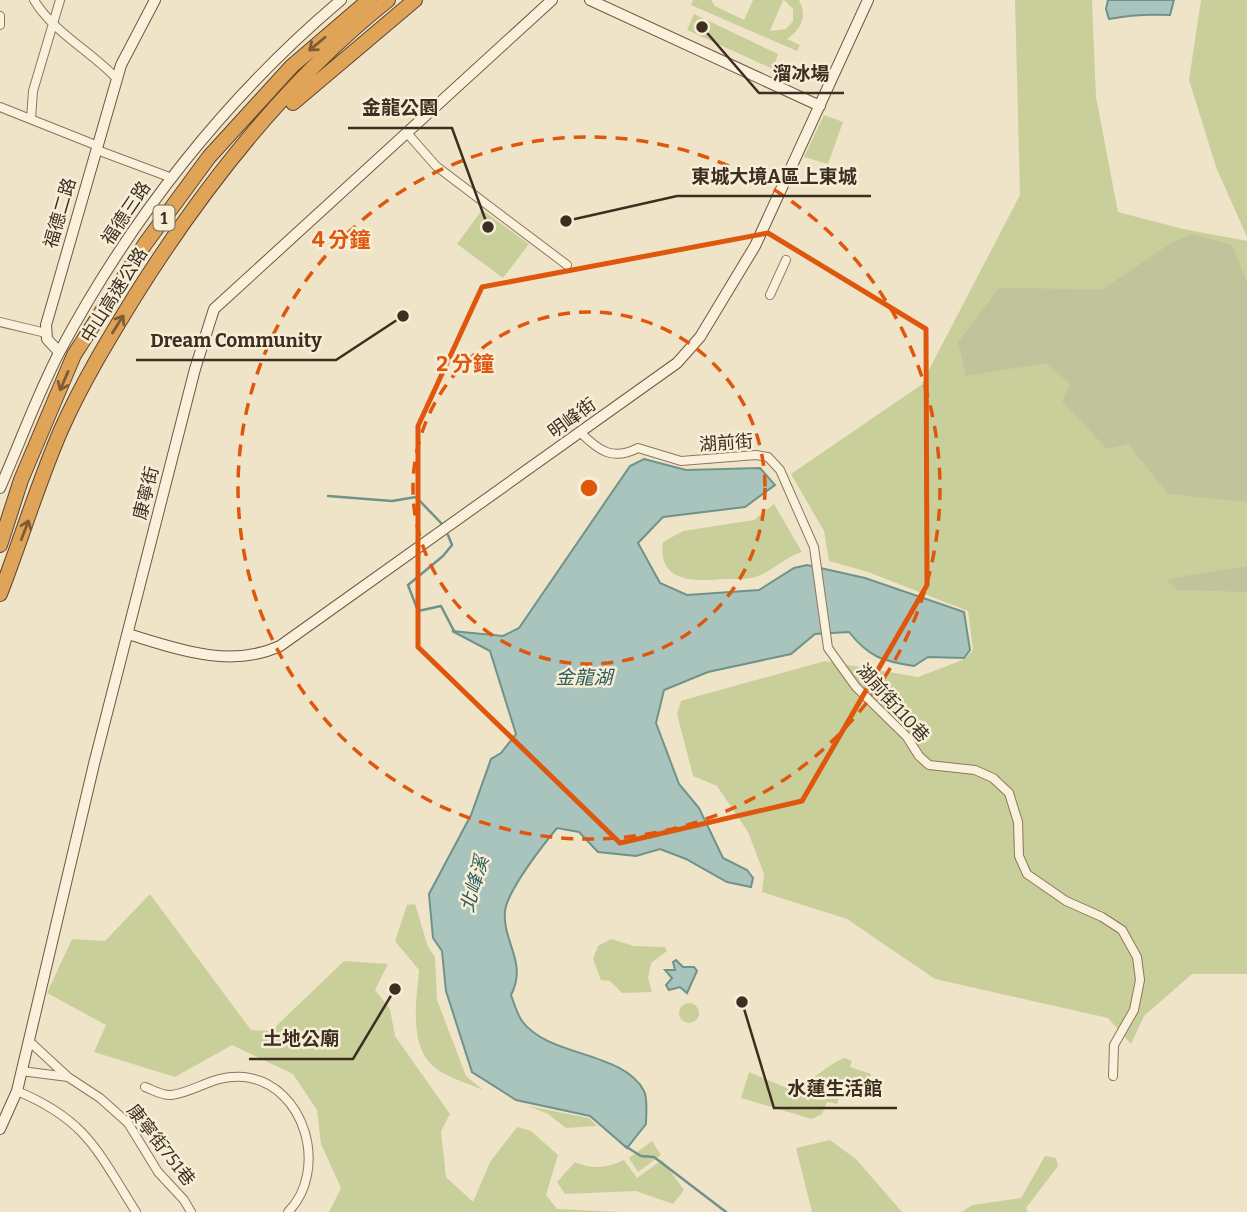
<svg xmlns="http://www.w3.org/2000/svg" width="1247" height="1212" font-family="Bitter,'Noto Sans TC',serif">
<style>
.green{fill:#c9cf9b}
.cemetery{fill:#bfc49a}
.water{fill:#a9c4bc;stroke:#6f938a;stroke-width:2}
.lines{fill:none;stroke-linecap:round;stroke-linejoin:round}
.stream{stroke:#6f938a;stroke-width:2.5}
.street-casing{stroke:#8d765c;stroke-width:10}
.secondary-casing{stroke:#6f573f;stroke-width:12}
.highway-casing{stroke:#5b4430;stroke-width:16}
.street{stroke:#faf1dc;stroke-width:8}
.secondary{stroke:#faf1dc;stroke-width:10}
.highway{stroke:#e0a458;stroke-width:14}
.oneway{stroke:#7e5d36}
.marked{fill:none;stroke:#df570d;stroke-width:5;stroke-linejoin:round}
.ring{fill:none;stroke:#df570d;stroke-width:3.5;stroke-dasharray:12 9}
.labels{text-anchor:middle;stroke-width:5;stroke-linejoin:round;paint-order:stroke}
.shield{fill:#f7eed8;stroke:#756857;stroke-width:2}
.shield-label{font-size:16px;font-weight:bold;fill:#3d2e20}
.street-label{font-size:18px;fill:#3d2e20;stroke:#f7eed8}
.water-label{font-size:19px;font-style:italic;fill:#2f5d5a;stroke:#f7eed8}
.centre{fill:#df570d;stroke:#f7eed8;stroke-width:3.5}
.ring-label{font-size:21px;text-anchor:middle;font-weight:bold;fill:#df570d;stroke:#f7eed8;stroke-width:5;stroke-linejoin:round;paint-order:stroke}
.leader{fill:none;stroke:#3d2e20;stroke-width:2.5}
.callout-dot{fill:#3d2e20;stroke:#f7eed8;stroke-width:2.5}
.callout-label{font-size:19px;text-anchor:middle;font-weight:bold;fill:#3d2e20;stroke:#f7eed8;stroke-width:5;stroke-linejoin:round;paint-order:stroke}
</style>
<rect width="100%" height="100%" fill="#f0e4c8"/>
<path class="green" d="M693 0H711L715 6 744 20 753 0H783L770 31 786 29 793 21V9L784 0H799C808 16 801 30 787 39L800 45 797 51 691 5Z
M1015 0H1092L1096 97 1118 212 1183 229 1247 241V974H1192L1144 1016 1131 1044 1108 1018 935 979 847 919 762 892 764 874 748 832 717 786 693 776 677 714 681 701 691 698 825 661 918 677 965 659 973 650 968 611 868 572 829 561 824 531 791 474 921 385 1020 195Z
M1201 0H1247V237L1216 167 1189 80Z
M694 14 778 54 773 69 687 30Z
M824 115 843 122 828 164 804 157Z
M482 210 529 244 503 278 457 244Z
M774 504 802 552C785 557 774 570 758 576 749 580 735 579 725 579 696 581 657 584 663 542L683 531 754 520Z
M150 894 251 1030 271 1031 344 961 388 964 375 990 390 1009 395 1036 450 1114 441 1131 446 1177 473 1202 490 1162 517 1127 531 1131 558 1155 546 1195 557 1209 622 1212H329L341 1188 321 1144 317 1110 293 1074 232 1045 175 1077 94 1052 106 1025 47 993 72 939 105 941Z
M415 904 428 947 435 957 437 1000 466 1076 483 1090C467 1083 445 1077 433 1066 408 1044 417 998 419 970L395 941 407 905Z
M611 939 634 946 665 947 667 951 651 963 648 978 652 992 622 993 610 981 601 980 593 959 598 946Z
M679 1013a10 10 0 1 1 20 0a10 10 0 1 1-20 0Z
M845 1058 852 1061 850 1067 871 1074 864 1093 842 1087 837 1104 827 1102 822 1114 812 1119 741 1098 749 1072 801 1094V1088C810 1080 834 1061 845 1058Z
M528 1106 589 1118 597 1126 566 1128 548 1114Z
M830 1140 856 1159 902 1212H812L796 1148Z
M652 1141 661 1155 638 1172 629 1158Z
M1045 1156 1056 1158 1058 1166 1026 1208 1028 1212H962L972 1205 1021 1198Z
M624 1160 637 1178 662 1160 684 1190 673 1204 636 1191 565 1194 557 1182 575 1162C593 1170 606 1168 624 1160Z"/>
<path class="cemetery" d="M1192 234 1232 245 1247 282V502L1168 494 1128 444 1107 449 1062 401 1070 384 1046 363 966 376 958 342 999 288 1103 289 1171 243Z
M1247 566V592L1177 590 1166 579Z"/>
<path class="water" d="M1108 0H1174L1170 15C1149 14 1129 15 1109 19L1106 9Z
M644 459 686 470 760 468 775 485 745 507 663 517 638 543 660 583 687 595 759 590 794 568 807 565 865 578 964 612 970 650 964 658 928 657 914 666C882 661 869 657 849 632L815 634 791 654 708 672 664 690 656 723 679 784 699 808 723 858 747 870 753 878 751 887 727 882 686 859 660 849 636 856 598 852 579 832 557 828C543 845 507 891 505 911 502 942 528 962 511 995 514 1003 517 1014 522 1021 548 1057 623 1051 644 1091 648 1099 646 1115 646 1124L627 1148 590 1116 516 1100 472 1072 446 991 442 951 433 938 429 894 471 815 491 759 501 753 516 734 490 651 452 631 503 636 519 628 630 466Z
M676 960 683 967H694L697 971 687 993 680 987 669 990 666 985 672 978 665 970H675L673 962Z"/>
<g class="lines">
<path class="stream" d="M328 496 392 501 416 497 442 524
M448 535 452 545 443 556 408 585 418 611 441 606 454 631
M625 1146 641 1156 654 1157 726 1212"/>
<g class="street-casing">
<path id="street" d="M34 0C53 32 92 52 117 79
M0 16V25
M0 107 98 146
M31 119 33 91 60 0
M407 133 436 166 567 265
M97 150 172 178
M770 295 786 260
M0 322 46 333
M581 433C599 451 613 461 638 448L681 461 756 455 768 457 780 470 814 547 828 648 856 687 907 737 919 756 929 765 975 770 993 778 1009 793 1018 822 1019 856 1027 874 1066 901 1102 917 1122 930 1137 957 1140 980 1134 1010 1114 1045 1113 1076
M29 1041 68 1077 100 1098 128 1123 158 1172 184 1200 191 1212
M21 1071 68 1077
M145 1087C153 1090 163 1096 171 1095 196 1092 214 1074 244 1077 306 1084 329 1171 288 1212
M17 1091C87 1120 98 1152 136 1212"/>
</g>
<g class="secondary-casing">
<path id="secondary" d="M590 0 820 106
M59 352 47 339 46 325 121 65 155 0
M0 488C20 443 37 395 60 351 131 218 226 97 341 0
M128 634C177 649 230 669 280 646L677 363 700 337 755 246 868 0
M0 1129 17 1091 94 764 195 369 214 309 552 0"/>
</g>
<g class="highway-casing">
<path id="highway" d="M293 103 415 0
M0 545 21 480 74 355 145 244 209 157 292 66 369 0
M0 594C21 540 38 483 61 430 82 383 108 340 135 296 204 186 286 81 388 0"/>
</g>
<use href="#street" class="street"/>
<use href="#secondary" class="secondary"/>
<use href="#highway" class="highway"/>
</g>
<defs><path id="oneway-shaft" d="M-6 0H5M1.5-3L5.5 0L1.5 3" fill="none" stroke-width="1.6" stroke-linecap="round" stroke-linejoin="round" transform="scale(1.75)"/></defs>
<g class="oneway">
<use href="#oneway-shaft" transform="translate(317 44) rotate(140)"/>
<use href="#oneway-shaft" transform="translate(118 324) rotate(-58)"/>
<use href="#oneway-shaft" transform="translate(64 381) rotate(113)"/>
<use href="#oneway-shaft" transform="translate(25 530) rotate(-69)"/>
</g>
<path class="marked" d="M768 233 926 329 927 585 802 801 620 843 418 647V426L482 287Z"/>
<g class="ring">
<circle cx="589" cy="488" r="176"/>
<circle cx="589" cy="488" r="351"/>
</g>
<g class="labels">
<rect class="shield" x="153.5" y="205.5" width="21" height="25" rx="5"/>
<g class="shield-label">
<text x="164" y="224">1</text>
</g>
<g class="street-label">
<text transform="translate(60 213) rotate(-74)" y="6">福德二路</text>
<text transform="translate(126 213) rotate(-56)" y="6">福德三路</text>
<text transform="translate(114 295) rotate(-58)" y="6">中山高速公路</text>
<text transform="translate(572 418) rotate(-36)" y="6">明峰街</text>
<text transform="translate(726 443) rotate(-4)" y="6">湖前街</text>
<text transform="translate(146 493) rotate(-76)" y="6">康寧街</text>
<text transform="translate(893 703) rotate(48)" y="6">湖前街110巷</text>
<text transform="translate(161 1145) rotate(52)" y="6">康寧街751巷</text>
</g>
<g class="water-label">
<text x="584" y="684">金龍湖</text>
<text transform="translate(474 884) rotate(-74)" y="7">北峰溪</text>
</g>
</g>
<circle cx="589" cy="488" r="10" class="centre"/>
<g class="ring-label">
<text x="341" y="247">4 分鐘</text>
<text x="465" y="371">2 分鐘</text>
</g>
<path class="leader" d="M702 27L759 93H844M488 227L452 128H348M566 221L677 196H871M403 316L336 360H136M395 989L353 1059H249M742 1002L774 1108H897"/>
<g class="callout-dot">
<circle cx="702" cy="27" r="7"/>
<circle cx="488" cy="227" r="7"/>
<circle cx="566" cy="221" r="7"/>
<circle cx="403" cy="316" r="7"/>
<circle cx="395" cy="989" r="7"/>
<circle cx="742" cy="1002" r="7"/>
</g>
<g class="callout-label">
<text x="801" y="80">溜冰場</text>
<text x="400" y="114">金龍公園</text>
<text x="774" y="183">東城大境A區上東城</text>
<text x="236" y="347">Dream Community</text>
<text x="301" y="1045">土地公廟</text>
<text x="835" y="1095">水蓮生活館</text>
</g>
</svg>
